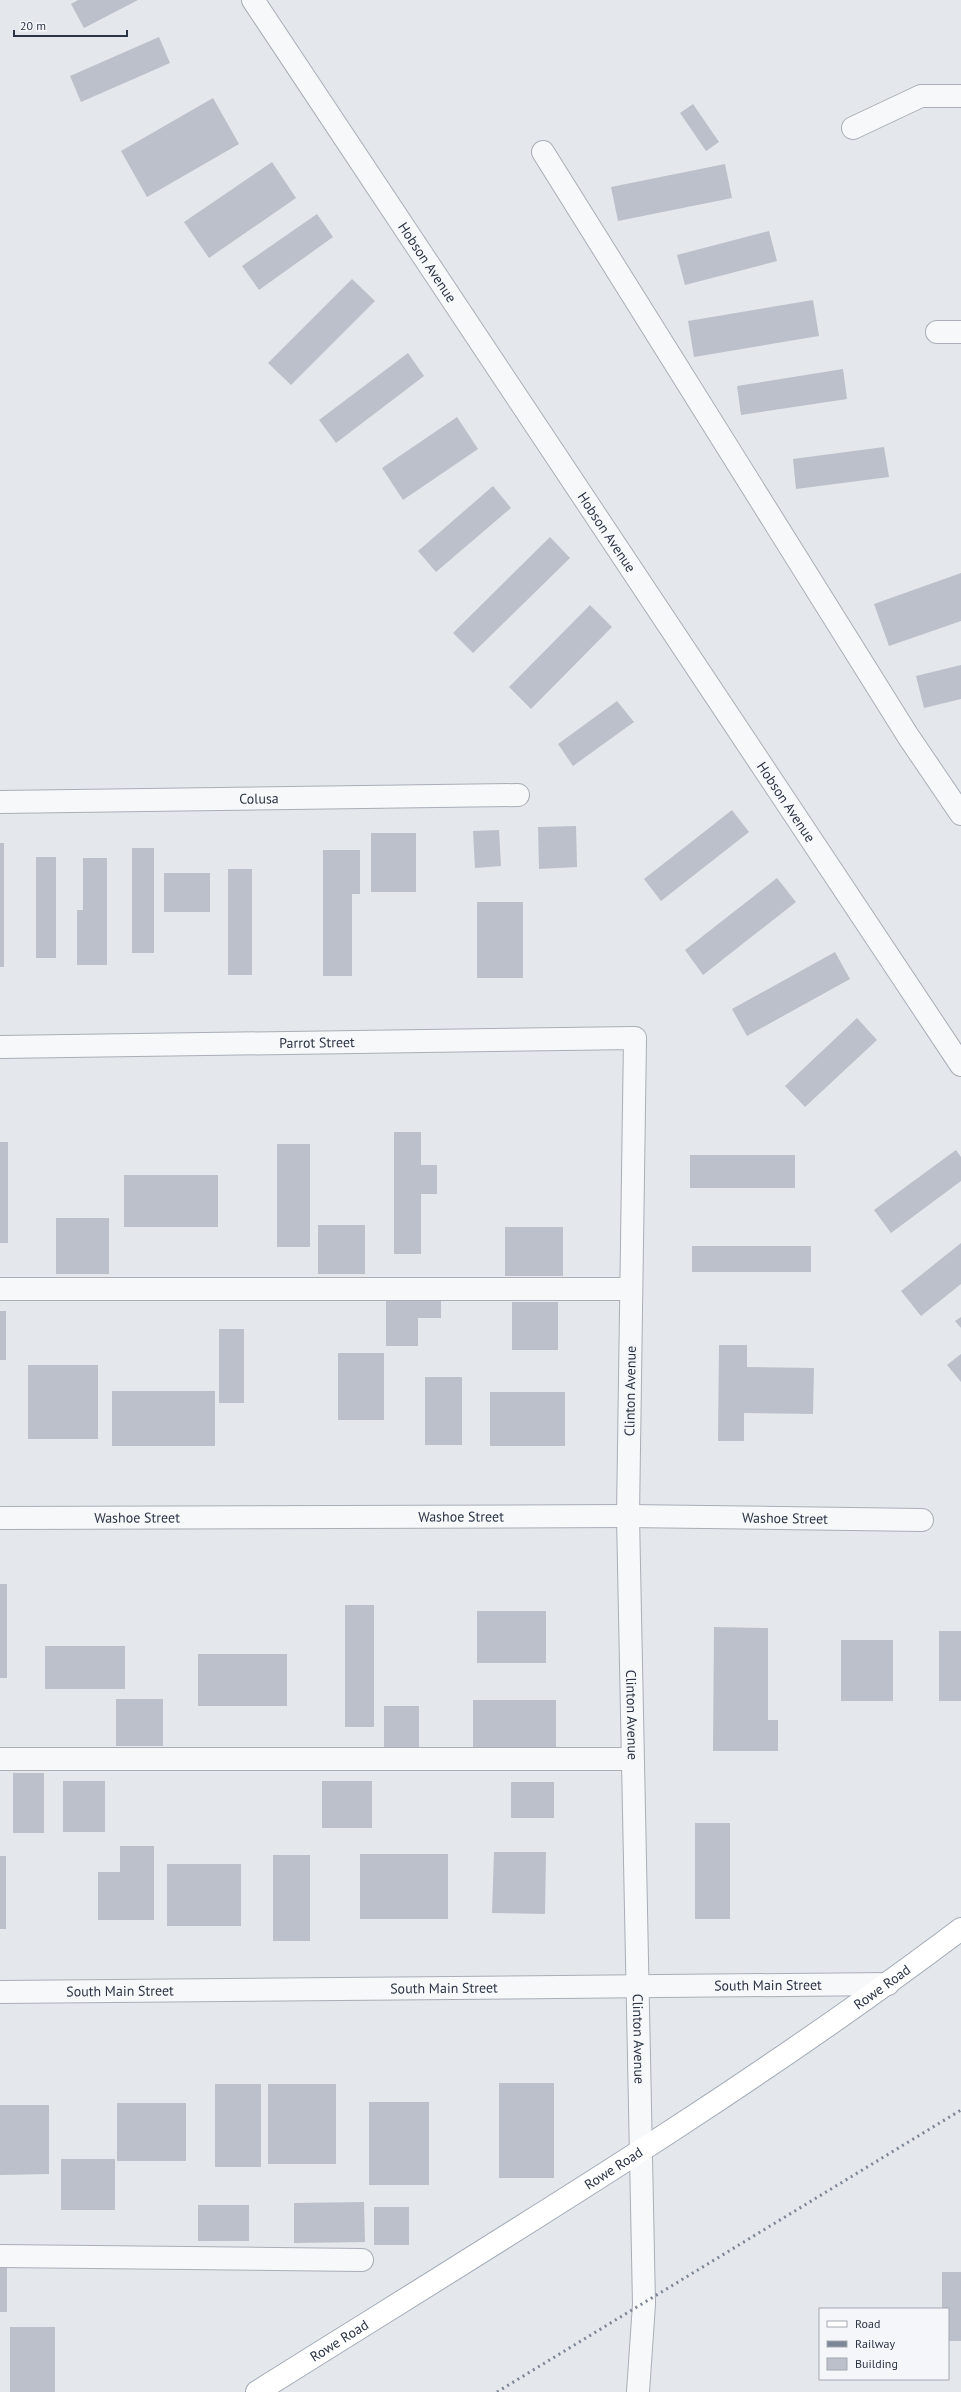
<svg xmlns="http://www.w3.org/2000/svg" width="961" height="2392" font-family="'PT Sans',sans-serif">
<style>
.building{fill:#bbc0ca}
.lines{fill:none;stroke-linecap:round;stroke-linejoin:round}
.minor-casing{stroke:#a9aeb7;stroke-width:24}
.major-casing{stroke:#a3abb8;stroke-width:24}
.minor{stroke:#f7f8fa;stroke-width:22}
.major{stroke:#fff;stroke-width:22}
.rail{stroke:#7d8696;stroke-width:3;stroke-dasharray:2 4;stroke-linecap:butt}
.labels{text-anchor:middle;stroke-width:4;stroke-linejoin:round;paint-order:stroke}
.street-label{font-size:14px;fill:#2b3445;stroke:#f4f6f9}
</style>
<rect width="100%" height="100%" fill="#e4e7ec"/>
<path class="building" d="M78 0H138L84 28 71 4Z
M159 37 170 63 81 102 70 76Z
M213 98 239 144 147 197 121 151Z
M693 104 719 142 706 151 680 113Z
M272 162 296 198 209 258 184 222Z
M725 164 732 198 618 221 611 187Z
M317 214 333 237 259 290 242 266Z
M769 231 777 261 685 285 677 255Z
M352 279 375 301 291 385 268 363Z
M813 300 819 336 694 357 688 321Z
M408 353 424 376 336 443 319 420Z
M843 369 847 399 741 415 737 386Z
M457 417 478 449 403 500 382 468Z
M884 447 889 477 796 489 793 459Z
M493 486 511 508 436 572 418 551Z
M550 537 570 558 473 653 453 633Z
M961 573V621L889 646 874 604Z
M590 605 612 627 531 709 509 687Z
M961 665V699L924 708 916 676Z
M617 701 634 722 573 766 558 744Z
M732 810 749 832 661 901 644 879Z
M576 826 577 867 539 869 538 827Z
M499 830 501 866 475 868 473 831Z
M371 833H416V892H371Z
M0 843H4V967H0Z
M132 848H154V953H132Z
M323 850H360V894H352V976H323Z
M36 857H56V958H36Z
M83 858H107V965H77V910H83Z
M228 869H252V975H228Z
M164 873H210V912H164Z
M777 878 796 902 703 975 685 950Z
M477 902H523V978H477Z
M835 952 850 979 747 1036 732 1009Z
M857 1018 877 1040 805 1107 785 1086Z
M394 1132H421V1165H437V1194H421V1254H394Z
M0 1142H8V1243H0Z
M277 1144H310V1247H277Z
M956 1150 961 1157V1181L891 1233 874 1210Z
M690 1155H795V1188H690Z
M124 1175H218V1227H124Z
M56 1218H109V1274H56Z
M318 1225H365V1274H318Z
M505 1227H563V1276H505Z
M961 1243V1284L921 1316 901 1291Z
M692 1246H811V1272H692Z
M386 1301H441V1318H418V1346H386Z
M512 1302H558V1350H512Z
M0 1311H6V1360H0Z
M961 1317V1328L955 1321Z
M219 1329H244V1403H219Z
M719 1345H747V1367L814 1368 813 1414 744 1413V1441H718Z
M338 1353H384V1420H338Z
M961 1354V1382L947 1365Z
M28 1365H98V1439H28Z
M425 1377H462V1445H425Z
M112 1391H215V1446H112Z
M490 1392H565V1446H490Z
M0 1584H7V1678H0Z
M345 1605H374V1727H345Z
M477 1611H546V1663H477Z
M714 1627 768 1628V1720H778V1751H713Z
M939 1631H961V1701H939Z
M841 1640H893V1701H841Z
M45 1646H125V1689H45Z
M198 1654H287V1706H198Z
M116 1699H163V1746H116Z
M473 1700H556V1747H473Z
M384 1706H419V1748H384Z
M13 1773H44V1833H13Z
M63 1781H105V1832H63Z
M322 1781H372V1828H322Z
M511 1782H554V1818H511Z
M695 1823H730V1919H695Z
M120 1846H154V1920H98V1872H120Z
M494 1852H546L545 1914 492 1913Z
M360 1854H448V1919H360Z
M273 1855H310V1941H273Z
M0 1856H6V1929H0Z
M167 1864H241V1926H167Z
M499 2083H554V2178H499Z
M215 2084H261V2167H215Z
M268 2084H336V2164H268Z
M369 2102H429V2185H369Z
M117 2103H186V2161H117Z
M0 2105H49V2174L0 2175Z
M61 2159H115V2210H61Z
M364 2202 365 2242 294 2243V2203Z
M198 2205H249V2241H198Z
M374 2207H409V2245H374Z
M0 2267H7V2312H0Z
M942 2272H961V2341H948V2309H942Z
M10 2327H55V2392H10Z"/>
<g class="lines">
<g class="minor-casing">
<g id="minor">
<path id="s1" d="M253 0 961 1065"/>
<path d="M853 128 921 96H961"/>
<path d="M543 152 908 736 961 814"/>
<path d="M937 332H961"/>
<path id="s2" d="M0 802 518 795"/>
<path id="s3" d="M0 1047 635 1038 628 1516 644 2304 638 2392"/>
<path d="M0 1289H631"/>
<path id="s4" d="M0 1518 628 1516 922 1520"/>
<path d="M0 1759H632"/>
<path id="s5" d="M0 1992 888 1984"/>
<path d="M0 2256 362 2260"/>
</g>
</g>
<g class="major-casing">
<g id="major">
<path id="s6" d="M257 2392C494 2243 737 2098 961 1929"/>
</g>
</g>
<use href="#minor" class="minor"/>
<use href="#major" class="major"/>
<path class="rail" d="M497 2392 961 2110"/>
</g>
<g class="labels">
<g class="street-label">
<text dy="5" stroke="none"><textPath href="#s1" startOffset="315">Hobson Avenue</textPath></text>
<text dy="5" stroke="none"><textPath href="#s1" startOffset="639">Hobson Avenue</textPath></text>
<text dy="5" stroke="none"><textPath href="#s2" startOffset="259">Colusa</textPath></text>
<text dy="5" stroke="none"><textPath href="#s1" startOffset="963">Hobson Avenue</textPath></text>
<text dy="5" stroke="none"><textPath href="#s3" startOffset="317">Parrot Street</textPath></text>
<text transform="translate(630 1391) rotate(-89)" y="5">Clinton Avenue</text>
<text dy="5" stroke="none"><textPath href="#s4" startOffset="461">Washoe Street</textPath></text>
<text dy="5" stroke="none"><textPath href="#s4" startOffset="137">Washoe Street</textPath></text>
<text dy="5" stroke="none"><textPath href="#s4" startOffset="785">Washoe Street</textPath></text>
<text dy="5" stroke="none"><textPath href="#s3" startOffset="1312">Clinton Avenue</textPath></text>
<text dy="5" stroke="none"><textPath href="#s5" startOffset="768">South Main Street</textPath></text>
<text dy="5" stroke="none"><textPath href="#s5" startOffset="444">South Main Street</textPath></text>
<text dy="5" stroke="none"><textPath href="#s6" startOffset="745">Rowe Road</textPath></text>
<text dy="5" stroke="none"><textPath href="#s5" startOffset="120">South Main Street</textPath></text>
<text dy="5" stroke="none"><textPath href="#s3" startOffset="1636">Clinton Avenue</textPath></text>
<text dy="5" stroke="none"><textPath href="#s6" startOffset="421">Rowe Road</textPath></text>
<text dy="5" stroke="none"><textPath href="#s6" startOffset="97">Rowe Road</textPath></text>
</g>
</g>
<rect x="819" y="2308" width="130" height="72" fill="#f4f6f9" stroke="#a4a8b1"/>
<rect x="827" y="2321" width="20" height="6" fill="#ffffff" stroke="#a4a8b1"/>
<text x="855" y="2328" font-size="12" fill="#2b3445">Road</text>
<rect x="827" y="2341" width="20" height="6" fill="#7d8696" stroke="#a4a8b1"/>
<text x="855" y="2348" font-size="12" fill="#2b3445">Railway</text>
<rect x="827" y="2358" width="20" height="12" fill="#bbc0ca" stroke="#a4a8b1"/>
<text x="855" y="2368" font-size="12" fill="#2b3445">Building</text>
<path d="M14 30v6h113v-6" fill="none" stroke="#2b3445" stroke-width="2"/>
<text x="20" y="30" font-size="12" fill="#2b3445" stroke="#f4f6f9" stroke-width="3" paint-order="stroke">20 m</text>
</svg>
